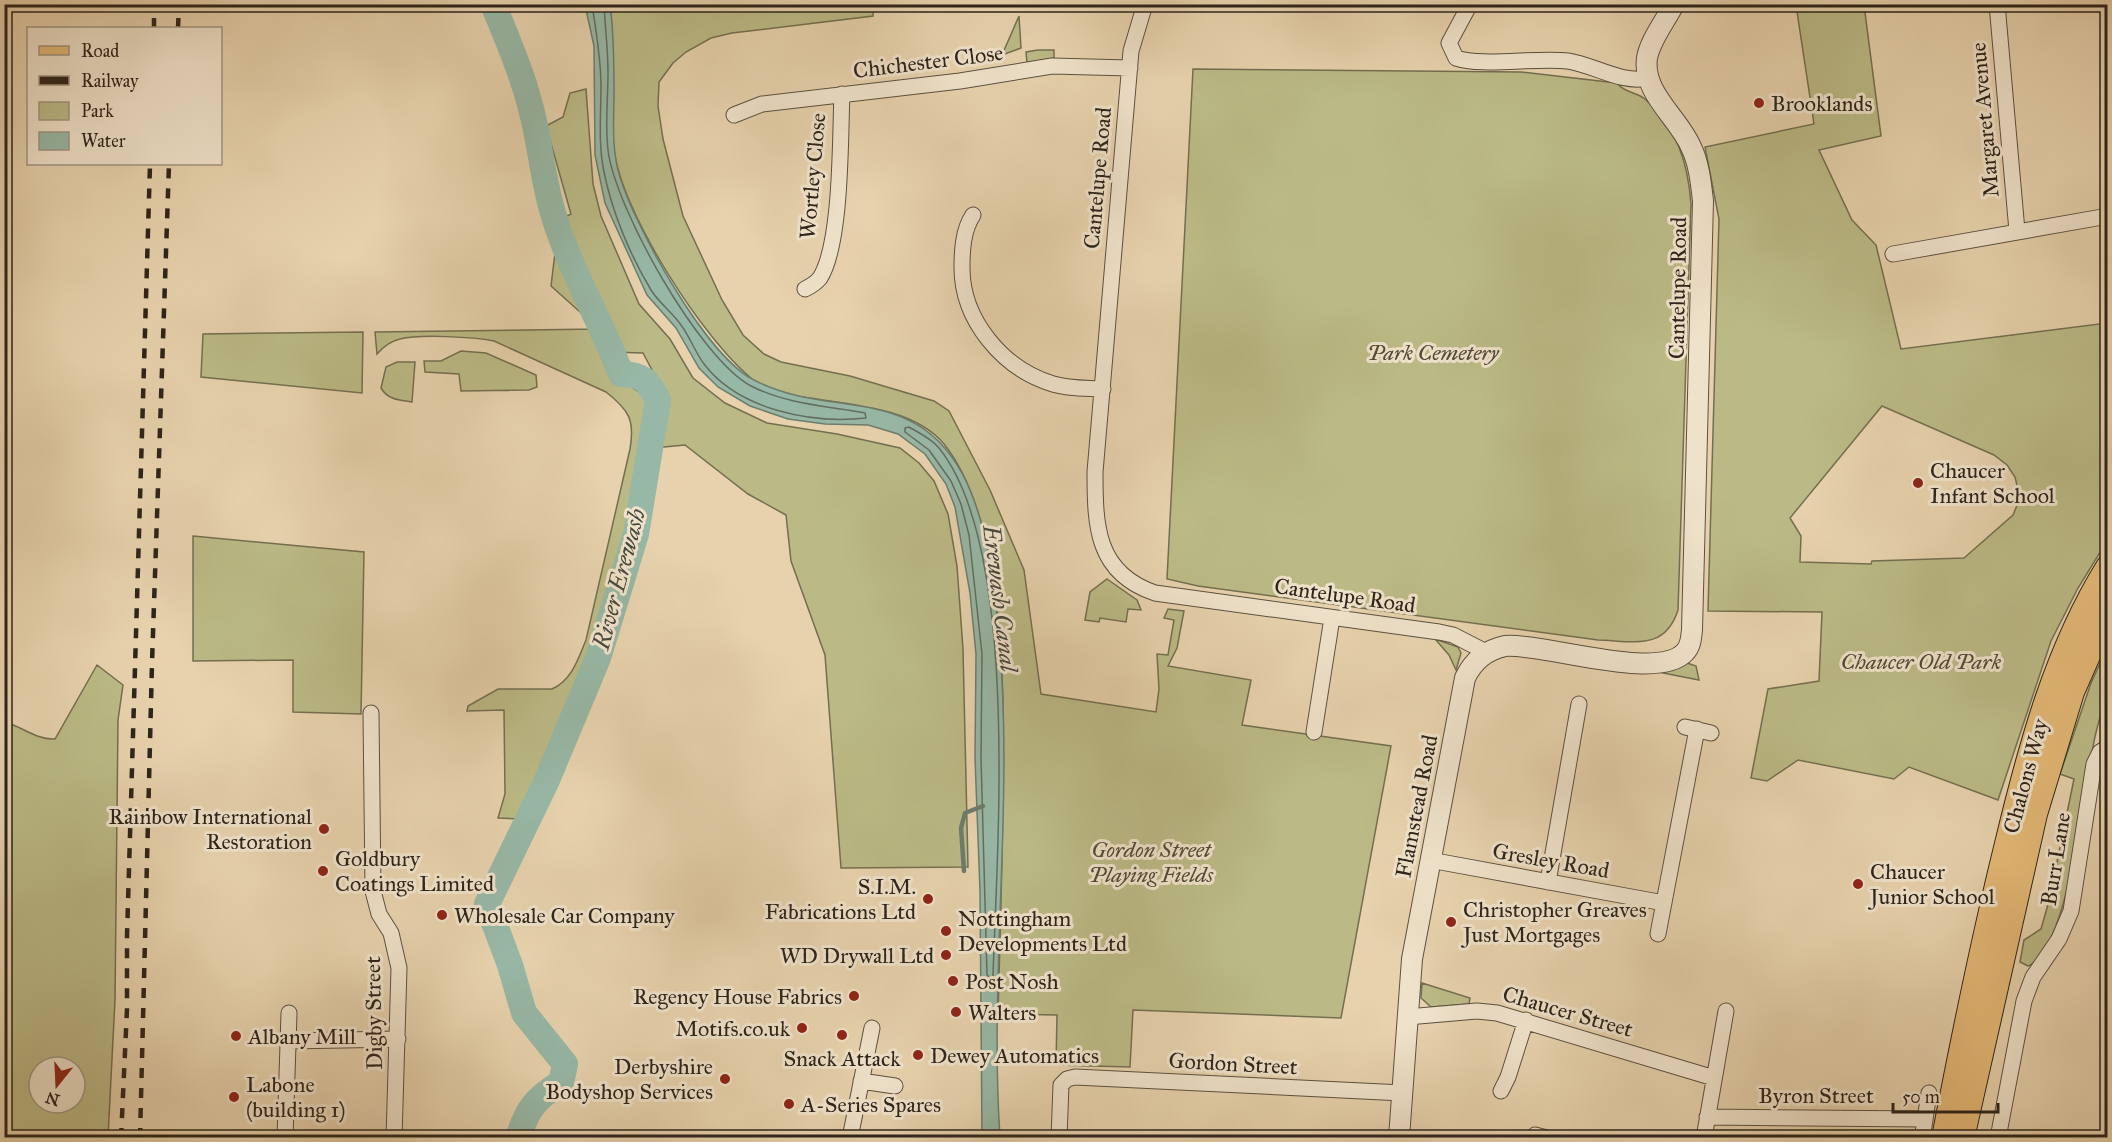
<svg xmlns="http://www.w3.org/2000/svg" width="2112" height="1142" font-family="'IM FELL Great Primer',serif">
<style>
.green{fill:#bbba86;stroke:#746f50;stroke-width:1.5;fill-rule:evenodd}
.water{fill:#97b8a6;stroke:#6d7d6e;stroke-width:1.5}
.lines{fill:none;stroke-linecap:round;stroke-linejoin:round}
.shore{stroke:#626e60;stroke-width:1.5}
.stream{stroke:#6d7d6e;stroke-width:4.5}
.river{stroke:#97b8a6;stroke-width:26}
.minor-casing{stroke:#5c5040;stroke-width:17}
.tertiary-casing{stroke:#5c5040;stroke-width:22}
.primary-casing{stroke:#2d241b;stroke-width:26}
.minor{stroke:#efe2ca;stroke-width:15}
.tertiary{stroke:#efe2ca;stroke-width:20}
.primary{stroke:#e4b976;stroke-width:24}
.rail{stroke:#2d241b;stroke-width:4.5;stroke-dasharray:10 10;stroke-linecap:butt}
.poi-dot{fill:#8f2418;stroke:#efe2ca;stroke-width:2}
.labels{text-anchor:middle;stroke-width:6;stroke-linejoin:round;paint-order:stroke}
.street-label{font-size:22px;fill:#2d241b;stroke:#efe2ca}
.poi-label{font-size:22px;fill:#2d241b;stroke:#efe2ca;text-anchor:start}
.park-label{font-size:22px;font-style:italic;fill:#504a36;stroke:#efe2ca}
.water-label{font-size:24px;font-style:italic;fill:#48493e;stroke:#efe2ca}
</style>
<rect width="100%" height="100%" fill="#e7d2ad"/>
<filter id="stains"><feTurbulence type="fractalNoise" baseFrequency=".00333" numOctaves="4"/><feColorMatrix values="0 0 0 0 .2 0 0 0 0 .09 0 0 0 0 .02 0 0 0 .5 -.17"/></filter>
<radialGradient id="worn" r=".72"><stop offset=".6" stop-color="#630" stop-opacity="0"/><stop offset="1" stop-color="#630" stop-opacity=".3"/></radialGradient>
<path class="green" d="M610 5H873V16L732 33 711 38 686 52 673 63 659 82 658 106 663 139 683 216 722 300 743 335 764 354 781 362 850 376 934 401 949 411 990 490 1024 570 1041 694 1156 712 1159 689 1157 654 1168 655 1174 620 1164 618 1168 609 1184 611 1177 648 1168 666 1251 680 1242 725 1391 746 1341 1018 1133 1010 1130 1067 1056 1065 1057 1015 998 1014C1000 943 1002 873 1003 802 1004 703 1008 524 944 444 911 404 837 404 791 395 779 393 762 386 752 379 703 339 621 212 614 149 609 101 616 53 610 5Z
M1796 5H1864L1881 136 1819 150 1852 220 1876 245 1901 349 2107 323V541L2078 588 2051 641 1998 800 1909 767 1894 779 1798 760 1767 781 1751 778 1768 689 1819 681 1822 612 1708 611 1719 219 1705 147 1814 124ZM1882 406 1994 455 2007 465 2015 477 2020 498 2013 515 1964 558 1872 561 1871 564 1800 562 1801 536 1790 518Z
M1019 16 1021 48 1002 55Z
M1038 50H1054V58L1027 63 1026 52Z
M1193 69 1521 72 1617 83C1624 93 1637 92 1645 99 1677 127 1688 163 1691 204L1678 610C1665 651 1634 641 1598 640L1198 586 1167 579Z
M586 89 593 184 601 216 639 304 670 339 693 378 725 403 767 423 837 434 900 448 919 463 934 481 948 514 957 566 963 649 968 867 841 868 825 655 791 561 786 515 748 494 685 445 643 449 618 571 598 635 581 684 518 819 498 818 505 794 504 710 467 711 468 706 498 689H552C572 680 578 659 586 640L630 449C635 420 629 410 606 392L494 341C474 337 420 334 400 339 391 341 383 347 377 354L375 332 599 329 551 286 555 253 546 226 571 214 546 126 563 117 570 93ZM609 352 643 353 653 372 639 392 620 379Z
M363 332 362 393 201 377 203 334Z
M461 351 486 353 536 375 537 387 529 390 461 391 459 374 425 372 424 361H441Z
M397 362H415L412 402C399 400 388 400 381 388L386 367Z
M193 536 364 552 361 714 293 712V660L193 661Z
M1107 579 1137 600 1141 610 1128 609 1126 622 1100 618 1099 622 1085 620 1090 592Z
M1435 639 1458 647 1461 653 1456 670 1449 655Z
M2107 648C2107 661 2110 676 2107 689 2104 708 2096 727 2093 747 2085 788 2068 951 2028 966L2020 962 2024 940 2041 929 2049 901 2074 779 2060 774 2091 683Z
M1687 663 1696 666 1699 680 1663 673Z
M97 665 123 685 118 720 115 1000 108 1137H5V722C23 727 36 740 55 739ZM39 1067H75V1103H39Z
M1422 983 1470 998 1469 1004 1431 1007 1421 998Z"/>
<path class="water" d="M585 5H610C614 33 614 62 614 91 614 120 611 149 620 177 636 229 706 356 754 380 830 420 914 382 963 475 988 524 994 583 999 637 1014 803 989 971 1000 1137H982L980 891 975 758 976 654 970 593 955 507 946 484 925 454 898 434 868 425 825 424 788 419 750 406 718 387 699 368 676 328 647 295 605 203 595 155 594 46Z"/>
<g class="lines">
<path class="shore" d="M592 4C596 32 601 58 601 86 601 115 598 143 604 172 612 212 630 255 651 290 659 303 672 312 681 325 690 337 695 352 704 364 739 410 812 424 866 418L865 413C827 406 786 404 751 386 699 358 615 208 608 150 605 125 608 98 608 72 608 49 605 27 604 4
M909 427C919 433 931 438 939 448 1020 549 997 846 993 976L991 978 987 975 981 758 982 654 969 535 961 504 951 481 929 450 905 432V428Z"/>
<path class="stream" d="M964 871 961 828 965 813 983 806"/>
<path class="river" d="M493 4C509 43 525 80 534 121 540 147 543 175 550 202 565 262 599 316 621 374 644 375 647 380 658 400L636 534 598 658 547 780 487 904 510 965 524 1013 565 1064 561 1083C535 1098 527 1110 518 1138"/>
<g class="minor-casing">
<path id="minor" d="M1145 4 1131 51 1095 472C1095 526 1096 573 1155 593L1439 632 1453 635 1486 652
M1470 4 1449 43 1456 58C1480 67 1539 57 1568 61 1594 65 1622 84 1648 78
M1997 4 2017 231
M734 115 762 104 960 81 1052 66 1130 68
M973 215C963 230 962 250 962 268 962 320 1003 369 1053 384 1069 389 1087 388 1103 389
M1893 254 2108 216
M805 289C811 286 816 283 820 278 842 243 840 137 842 94
M371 713 373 891 379 914 391 933 399 968 394 1138
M1685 727 1711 733
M1314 732 1332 618
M1430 860 1664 903
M1548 882 1579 704
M1658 934 1697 729
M1407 1017 1477 1011 1497 1013 1714 1078
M289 1041 398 1039
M861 1081 895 1086
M1501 1091 1508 1077 1526 1020
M1707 1117 1925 1119
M1923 1133 1929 1093
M1535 1135 1547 1138
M285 1138 289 1013
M850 1138 872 1028
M1059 1138 1061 1085 1067 1079 1075 1077 1403 1093
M1704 1138 1726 1011
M1998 1138 2024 1001 2033 977 2059 939 2071 911 2094 764 2100 752 2108 747"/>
</g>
<g class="tertiary-casing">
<path id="tertiary" d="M1399 1138 1412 959 1465 678C1473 661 1486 650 1505 646 1545 643 1658 682 1685 652 1691 646 1691 638 1692 630L1703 201C1701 183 1699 163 1691 147 1679 118 1642 93 1647 58 1650 40 1666 20 1674 4"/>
</g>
<g class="primary-casing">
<path id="primary" d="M1944 1138C1963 1039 1983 941 2007 844 2030 748 2056 651 2108 567
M1962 1138 2035 814 2072 692 2108 610"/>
</g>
<use href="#minor" class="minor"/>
<use href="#tertiary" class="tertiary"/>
<use href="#primary" class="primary"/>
<path class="rail" d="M154 28V4
M178 28 179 4
M121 1138 127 1009V936L150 164
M140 1138 152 663 169 164"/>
</g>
<g class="poi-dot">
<circle cx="1759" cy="103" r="6"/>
<circle cx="1918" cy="483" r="6"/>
<circle cx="324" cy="829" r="6"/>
<circle cx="323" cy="871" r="6"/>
<circle cx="1858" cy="884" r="6"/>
<circle cx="928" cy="899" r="6"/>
<circle cx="442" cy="915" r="6"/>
<circle cx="1451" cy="922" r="6"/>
<circle cx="946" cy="931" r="6"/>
<circle cx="946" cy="955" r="6"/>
<circle cx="953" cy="981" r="6"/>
<circle cx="854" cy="996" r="6"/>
<circle cx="956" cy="1012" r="6"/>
<circle cx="802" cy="1028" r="6"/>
<circle cx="842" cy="1035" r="6"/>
<circle cx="236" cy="1036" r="6"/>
<circle cx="918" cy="1055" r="6"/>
<circle cx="725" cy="1079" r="6"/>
<circle cx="234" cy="1097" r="6"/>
<circle cx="789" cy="1104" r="6"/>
</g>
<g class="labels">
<g class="street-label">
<text transform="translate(928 61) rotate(-7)" y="8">Chichester Close</text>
<text transform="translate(1984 120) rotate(-95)" y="8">Margaret Avenue</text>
<text transform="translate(812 176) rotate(-85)" y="8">Wortley Close</text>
<text transform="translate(1097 178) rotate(-85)" y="8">Cantelupe Road</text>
<text transform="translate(1677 288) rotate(-89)" y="8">Cantelupe Road</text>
<text transform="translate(1345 595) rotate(8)" y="8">Cantelupe Road</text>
<text transform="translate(2025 776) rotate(-75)" y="8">Chalons Way</text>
<text transform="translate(1416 806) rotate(-79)" y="8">Flamstead Road</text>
<text transform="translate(2055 859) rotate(-81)" y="8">Burr Lane</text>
<text transform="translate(1551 860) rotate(10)" y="8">Gresley Road</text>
<text transform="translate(1568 1011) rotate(16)" y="8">Chaucer Street</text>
<text transform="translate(373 1013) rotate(-91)" y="8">Digby Street</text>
<text transform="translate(1233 1063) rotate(3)" y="8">Gordon Street</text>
<text x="1816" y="1103">Byron Street</text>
</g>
<g class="poi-label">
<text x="1771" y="111">Brooklands</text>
<text x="1930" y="478">Chaucer<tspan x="1930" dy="25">Infant School</tspan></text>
<text x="312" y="824" text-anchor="end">Rainbow International<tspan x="312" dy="25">Restoration</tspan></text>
<text x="335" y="866">Goldbury<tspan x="335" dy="25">Coatings Limited</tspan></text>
<text x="1870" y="879">Chaucer<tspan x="1870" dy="25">Junior School</tspan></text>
<text x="916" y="894" text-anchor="end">S.I.M.<tspan x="916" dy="25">Fabrications Ltd</tspan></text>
<text x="1463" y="917">Christopher Greaves<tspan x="1463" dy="25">Just Mortgages</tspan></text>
<text x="454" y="923">Wholesale Car Company</text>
<text x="958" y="926">Nottingham<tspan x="958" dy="25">Developments Ltd</tspan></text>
<text x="934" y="963" text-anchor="end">WD Drywall Ltd</text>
<text x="965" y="989">Post Nosh</text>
<text x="842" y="1004" text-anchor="end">Regency House Fabrics</text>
<text x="968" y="1020">Walters</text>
<text x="790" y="1036" text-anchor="end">Motifs.co.uk</text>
<text x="248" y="1044">Albany Mill</text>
<text x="930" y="1063">Dewey Automatics</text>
<text x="842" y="1066" text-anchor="middle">Snack Attack</text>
<text x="713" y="1074" text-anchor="end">Derbyshire<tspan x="713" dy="25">Bodyshop Services</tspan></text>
<text x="246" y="1092">Labone<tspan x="246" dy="25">(building 1)</tspan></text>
<text x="801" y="1112">A-Series Spares</text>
</g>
<g class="park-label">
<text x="1433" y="360">Park Cemetery</text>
<text x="1921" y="669">Chaucer Old Park</text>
<text x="1151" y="857">Gordon Street<tspan x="1151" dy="25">Playing Fields</tspan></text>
</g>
<g class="water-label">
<text transform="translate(619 579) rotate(-75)" y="8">River Erewash</text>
<text transform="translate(1000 598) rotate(83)" y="8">Erewash Canal</text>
</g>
</g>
<rect width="2112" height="1142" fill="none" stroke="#e7d2ad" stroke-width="24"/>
<rect x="6" y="6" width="2100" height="1130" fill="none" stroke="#2d241b" stroke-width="3"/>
<rect x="12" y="12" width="2088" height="1118" fill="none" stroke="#2d241b" stroke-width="1.5"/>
<rect x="27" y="27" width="195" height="138" fill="#efe2ca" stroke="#a19684" stroke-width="1.5"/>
<rect x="39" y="46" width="30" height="9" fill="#e4b976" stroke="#a19684" stroke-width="1.5"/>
<text x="81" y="57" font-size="18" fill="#2d241b">Road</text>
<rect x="39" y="76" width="30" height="9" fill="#2d241b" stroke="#a19684" stroke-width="1.5"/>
<text x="81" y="87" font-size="18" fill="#2d241b">Railway</text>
<rect x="39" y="102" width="30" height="18" fill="#bbba86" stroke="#a19684" stroke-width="1.5"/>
<text x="81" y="117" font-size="18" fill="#2d241b">Park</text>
<rect x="39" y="132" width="30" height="18" fill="#97b8a6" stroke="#a19684" stroke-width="1.5"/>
<text x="81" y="147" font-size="18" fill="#2d241b">Water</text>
<g transform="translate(57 1085) rotate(198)"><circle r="28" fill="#efe2ca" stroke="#a19684" stroke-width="1.5"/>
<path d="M0-4.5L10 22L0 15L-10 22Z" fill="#8f2418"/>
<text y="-9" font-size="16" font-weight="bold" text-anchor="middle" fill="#2d241b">N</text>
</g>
<path d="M1893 1103v9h105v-9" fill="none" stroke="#2d241b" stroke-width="3"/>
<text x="1902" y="1103" font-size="18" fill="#2d241b" stroke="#efe2ca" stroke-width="4.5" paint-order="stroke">50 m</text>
<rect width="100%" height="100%" filter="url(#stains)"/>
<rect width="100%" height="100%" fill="url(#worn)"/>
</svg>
